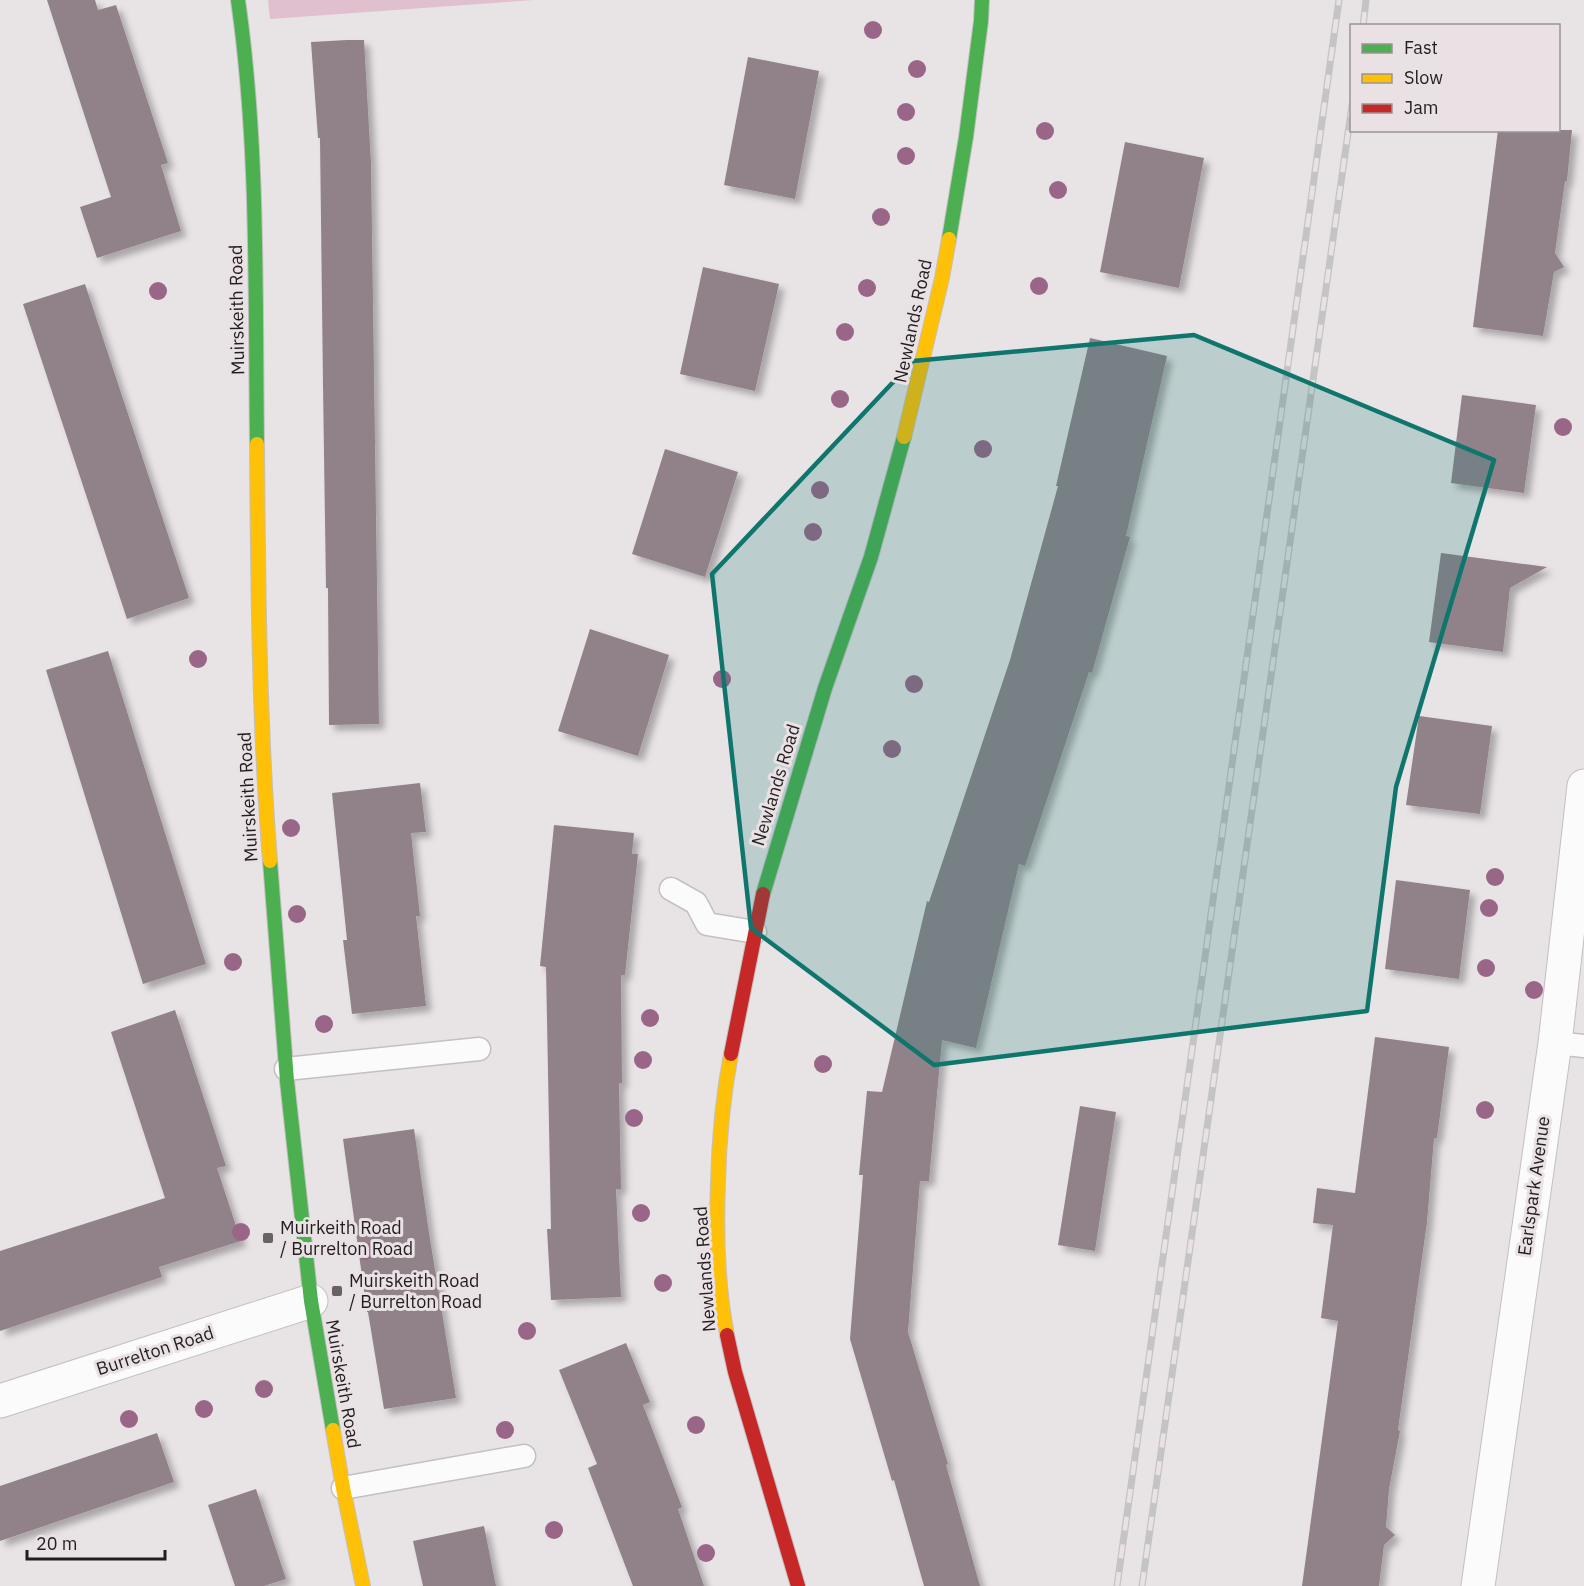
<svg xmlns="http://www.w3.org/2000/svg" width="1584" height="1586" font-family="'IBM Plex Sans',sans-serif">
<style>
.green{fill:#e0bfce}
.building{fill:#91828a;filter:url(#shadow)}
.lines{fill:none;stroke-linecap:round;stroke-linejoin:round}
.lane-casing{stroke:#c3c0c1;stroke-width:25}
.street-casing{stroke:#c3c0c1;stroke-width:35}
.fast-casing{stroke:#c3c0c1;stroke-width:16}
.slow-casing{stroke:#c3c0c1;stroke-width:16}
.jam-casing{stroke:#c3c0c1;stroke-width:16}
.lane{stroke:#fcfbfb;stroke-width:22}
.street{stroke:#fcfbfb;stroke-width:33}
.fast{stroke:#4caf50;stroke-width:14}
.slow{stroke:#ffc107;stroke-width:14}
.jam{stroke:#c62828;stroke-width:14}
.rail-casing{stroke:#c4c4c4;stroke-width:7}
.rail{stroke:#eae1e5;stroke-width:4.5;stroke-dasharray:14;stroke-linecap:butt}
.tree{fill:#9a6688}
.marked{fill:#0f766e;fill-opacity:0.2;stroke:#0f766e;stroke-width:4.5;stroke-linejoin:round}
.poi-dot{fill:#676364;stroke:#eae1e5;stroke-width:2}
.labels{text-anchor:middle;stroke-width:6;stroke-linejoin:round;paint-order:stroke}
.street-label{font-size:18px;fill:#211e1f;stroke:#eae1e5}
.poi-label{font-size:18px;fill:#211e1f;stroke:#eae1e5;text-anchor:start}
</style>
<defs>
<filter id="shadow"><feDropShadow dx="5.5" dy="5.5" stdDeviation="3" flood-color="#0004"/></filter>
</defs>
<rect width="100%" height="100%" fill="#e8e3e5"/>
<path class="green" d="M268 0H534L270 19Z"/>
<path class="building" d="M47 0H95L98 10 116 5 168 163 161 165 181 231 97 258 80 207 111 197Z
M347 40H364L371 163 379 724 329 725 328 588H326L323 385 320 138H318L311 42Z
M748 57 819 71 795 199 724 185Z
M1498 130H1572L1567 181H1565L1555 253 1564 267 1554 272 1543 336 1473 327Z
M1125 142 1204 158 1179 288 1100 272Z
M703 267 779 284 755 391 680 374Z
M85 284 189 598 127 619 23 304Z
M1090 338 1167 356 1126 536 1130 537 1092 673 1089 672 1025 866 1019 864 976 1048 942 1040 929 1181H920L908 1332 948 1464 946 1465 980 1586H924L894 1480 892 1481 850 1339 863 1175H859L867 1091 882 1092 927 901 929 902 1010 660 1058 486H1056Z
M1462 395 1536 405 1524 493 1451 483Z
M665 449 738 472 705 577 632 554Z
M1441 553 1547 567 1510 588 1503 652 1429 642Z
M590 629 669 655 638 756 558 731Z
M108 651 206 964 143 984 46 670Z
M1419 716 1492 726 1480 814 1406 805Z
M420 783 426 832 411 833 420 916H416L426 1006 352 1014 343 940H347L332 793Z
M554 825 634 833 632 854H638L625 975H621L622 1083H619L621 1189H616L621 1297 551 1300 547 1229H551L546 967 540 966Z
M1396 880 1470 890 1459 979 1385 969Z
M175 1010 226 1166 217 1168 241 1241 159 1267 162 1277 0 1331V1251L165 1198 111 1032Z
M1375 1037 1449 1047 1437 1138H1434L1427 1222 1398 1430 1400 1431 1389 1489 1386 1527 1395 1535 1384 1545 1379 1586H1302L1338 1321 1321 1318 1333 1225 1313 1223 1317 1188 1355 1193Z
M1080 1106 1116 1112 1095 1251 1058 1245Z
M414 1129 429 1233 456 1398 384 1409 368 1312H367L343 1139Z
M626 1343 650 1402 643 1405 682 1507 678 1509 704 1586H633L588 1468 597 1464 559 1370Z
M157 1433 174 1482 0 1541V1486Z
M256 1489 286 1579 264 1586H235L208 1505Z
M484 1526 496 1586H423L413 1541Z"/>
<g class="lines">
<g class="lane-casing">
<path id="lane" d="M671 889 696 903 707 924 755 932
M1555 1043 1584 1046
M286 1069 479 1049
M343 1488 524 1456"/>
</g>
<g class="street-casing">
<path id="street" d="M0 1401 311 1301
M1478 1586 1555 1043 1584 786"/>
</g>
<g class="fast-casing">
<path id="fast" d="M238 0C259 147 255 296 257 444
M949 239 966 137 981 21 982 0
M270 861 287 1081 311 1301 333 1430
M763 894 825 688 871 557 904 437"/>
</g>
<g class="slow-casing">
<path id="slow" d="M904 437 942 278 949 239
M257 444C258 583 259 723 270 861
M727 1335C717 1285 716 1234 718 1183 719 1140 723 1096 731 1054
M333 1430 343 1488 363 1586"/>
</g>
<g class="jam-casing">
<path id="jam" d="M731 1054 763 894
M727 1335 735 1372 798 1586"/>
</g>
<use href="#lane" class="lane"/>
<use href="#street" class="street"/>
<use href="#fast" class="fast"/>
<use href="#slow" class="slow"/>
<use href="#jam" class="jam"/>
<g class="rail-casing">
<path id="rail" d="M1363 26 1366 0
M1117 1586 1339 0
M1142 1586 1352 105"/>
</g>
<use href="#rail" class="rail"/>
</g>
<g class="tree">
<circle cx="873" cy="30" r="9"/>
<circle cx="917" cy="69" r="9"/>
<circle cx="906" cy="112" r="9"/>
<circle cx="1045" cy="131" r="9"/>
<circle cx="906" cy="156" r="9"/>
<circle cx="1058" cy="190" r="9"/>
<circle cx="881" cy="217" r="9"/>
<circle cx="1039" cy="286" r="9"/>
<circle cx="867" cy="288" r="9"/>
<circle cx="158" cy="291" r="9"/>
<circle cx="845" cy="332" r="9"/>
<circle cx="840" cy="399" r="9"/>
<circle cx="1563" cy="427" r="9"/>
<circle cx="983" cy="449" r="9"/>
<circle cx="820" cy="490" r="9"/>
<circle cx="813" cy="532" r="9"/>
<circle cx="198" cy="659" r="9"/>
<circle cx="722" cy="679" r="9"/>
<circle cx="914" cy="684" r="9"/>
<circle cx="892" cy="749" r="9"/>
<circle cx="291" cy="828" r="9"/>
<circle cx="1495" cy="877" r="9"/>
<circle cx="1489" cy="908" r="9"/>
<circle cx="297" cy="914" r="9"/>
<circle cx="233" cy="962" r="9"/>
<circle cx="1486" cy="968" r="9"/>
<circle cx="1534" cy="990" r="9"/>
<circle cx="650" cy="1018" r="9"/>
<circle cx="324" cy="1024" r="9"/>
<circle cx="643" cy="1060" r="9"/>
<circle cx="823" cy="1064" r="9"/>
<circle cx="1485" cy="1110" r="9"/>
<circle cx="634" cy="1118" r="9"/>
<circle cx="641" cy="1213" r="9"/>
<circle cx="241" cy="1232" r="9"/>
<circle cx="365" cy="1251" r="9"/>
<circle cx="663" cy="1283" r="9"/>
<circle cx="527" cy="1331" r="9"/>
<circle cx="264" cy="1389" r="9"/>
<circle cx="204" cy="1409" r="9"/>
<circle cx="129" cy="1419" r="9"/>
<circle cx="696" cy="1425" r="9"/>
<circle cx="505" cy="1430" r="9"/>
<circle cx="554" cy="1530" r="9"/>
<circle cx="706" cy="1553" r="9"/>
</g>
<path class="marked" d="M1194 335 1494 460 1396 787 1367 1011 934 1065 751 928 712 574 913 361Z"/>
<g class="poi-dot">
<rect x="262" y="1232" width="12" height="12" rx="3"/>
<rect x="331" y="1285" width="12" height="12" rx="3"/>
</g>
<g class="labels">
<g class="street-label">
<text transform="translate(237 310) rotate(-91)" y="6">Muirskeith Road</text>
<text transform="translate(913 321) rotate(-78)" y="6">Newlands Road</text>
<text transform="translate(776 785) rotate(-73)" y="6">Newlands Road</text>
<text transform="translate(248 797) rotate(-93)" y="6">Muirskeith Road</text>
<text transform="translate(1534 1186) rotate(-82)" y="6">Earlspark Avenue</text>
<text transform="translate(705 1269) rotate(-94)" y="6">Newlands Road</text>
<text transform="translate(155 1351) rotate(-18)" y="6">Burrelton Road</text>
<text transform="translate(343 1384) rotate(80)" y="6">Muirskeith Road</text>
</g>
<g class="poi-label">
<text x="280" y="1234">Muirkeith Road<tspan x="280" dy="21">/ Burrelton Road</tspan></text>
<text x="349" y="1287">Muirskeith Road<tspan x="349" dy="21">/ Burrelton Road</tspan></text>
</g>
</g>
<rect x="1350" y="24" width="210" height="108" fill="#eae1e5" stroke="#9a9396" stroke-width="1.5"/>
<rect x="1362" y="44" width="30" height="9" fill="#4caf50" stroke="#9a9396" stroke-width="1.5"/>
<text x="1404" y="54" font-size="18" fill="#211e1f">Fast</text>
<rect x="1362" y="74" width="30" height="9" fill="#ffc107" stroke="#9a9396" stroke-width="1.5"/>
<text x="1404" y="84" font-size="18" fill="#211e1f">Slow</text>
<rect x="1362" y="104" width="30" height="9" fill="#c62828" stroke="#9a9396" stroke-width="1.5"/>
<text x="1404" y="114" font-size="18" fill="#211e1f">Jam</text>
<path d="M27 1550v9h138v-9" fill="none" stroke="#211e1f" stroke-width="3"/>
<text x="36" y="1550" font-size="18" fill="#211e1f" stroke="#eae1e5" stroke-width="4.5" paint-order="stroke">20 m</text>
</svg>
